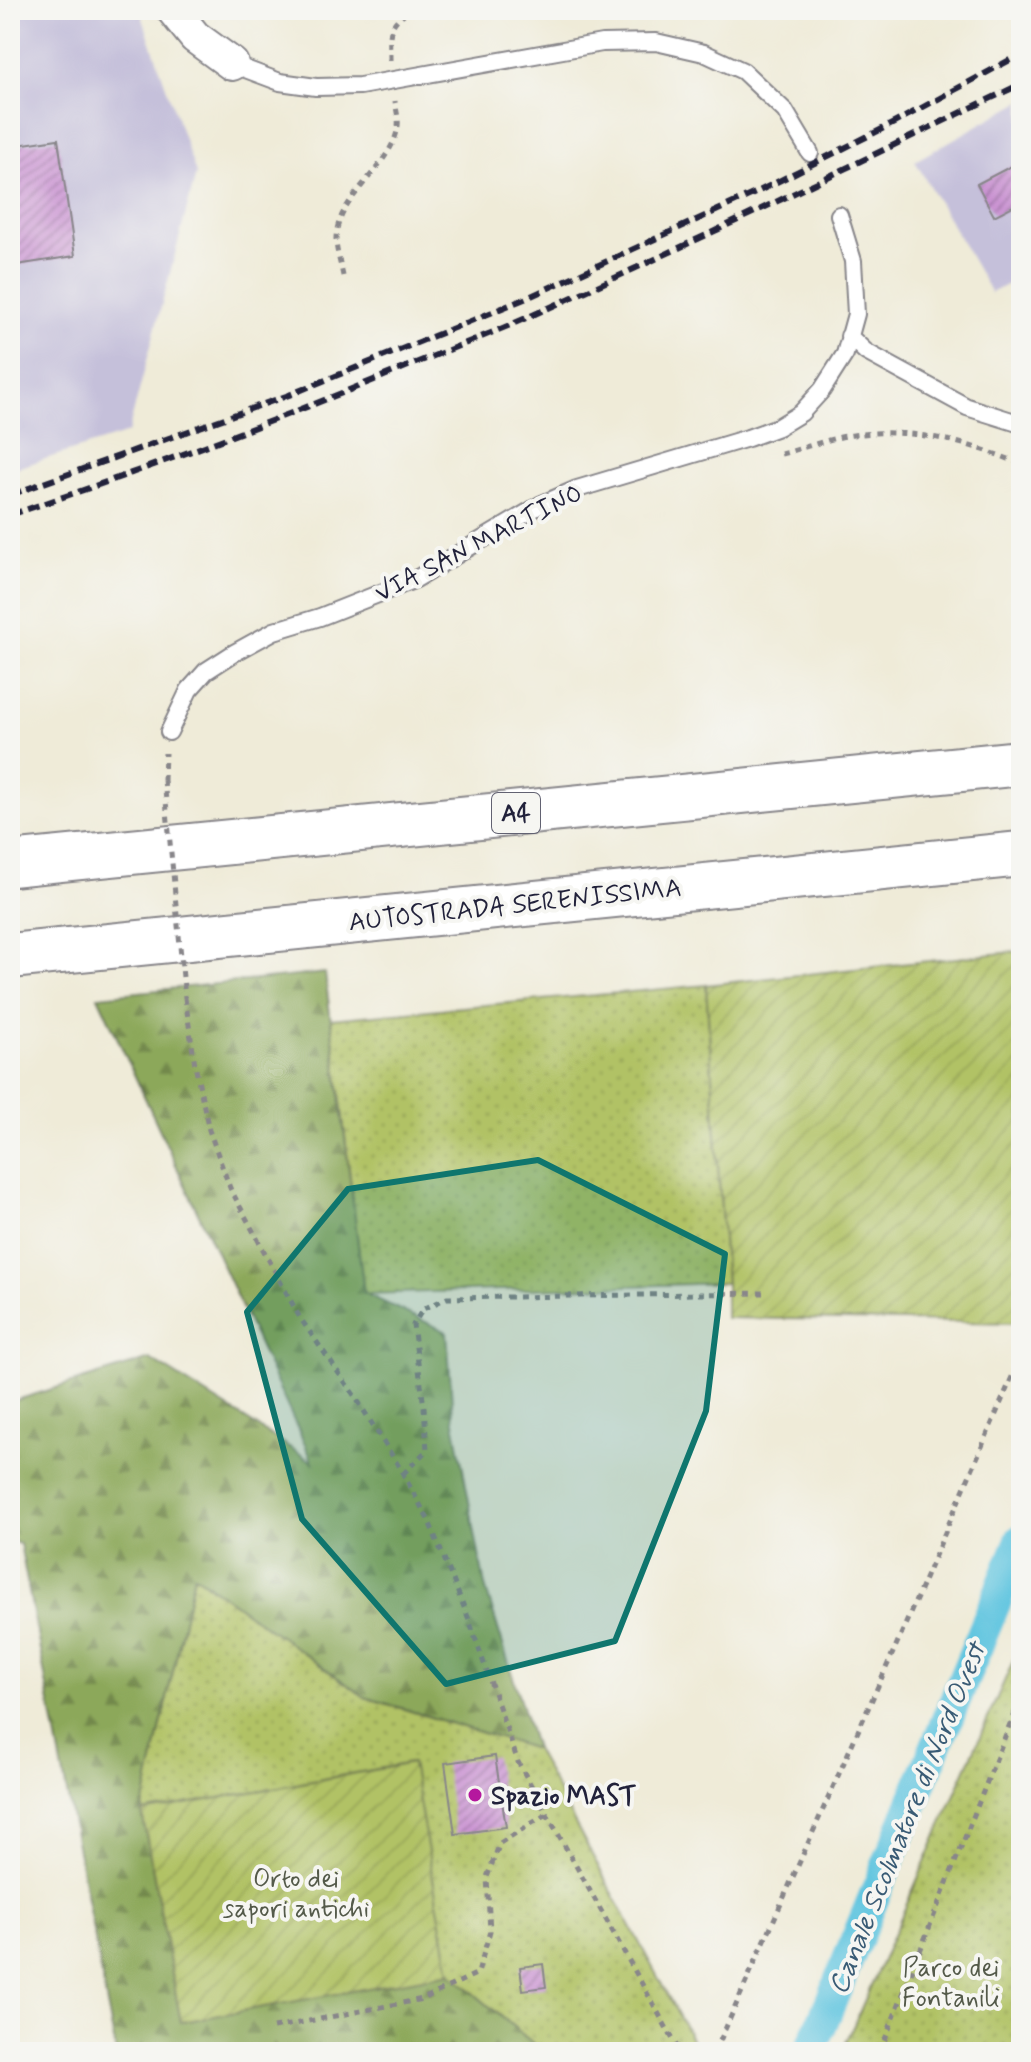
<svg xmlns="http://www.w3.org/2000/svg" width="1031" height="2062" font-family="Mynerve,sans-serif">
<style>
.industrial{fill:#c5c0da}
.grass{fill:url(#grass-dots);stroke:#6a7250;stroke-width:2}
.forest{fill:url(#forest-firs);stroke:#57654a;stroke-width:2}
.garden{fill:url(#garden-furrows);stroke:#6a7250;stroke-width:2}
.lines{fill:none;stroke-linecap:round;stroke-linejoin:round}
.canal{stroke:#63c6e0;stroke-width:32}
.building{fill:url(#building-hatch)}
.service-casing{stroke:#88868a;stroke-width:20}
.minor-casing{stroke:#88868a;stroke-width:36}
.motorway-casing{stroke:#88868a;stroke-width:48}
.path{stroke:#88868a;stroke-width:5;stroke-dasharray:6 6;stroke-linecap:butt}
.service{stroke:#fff;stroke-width:16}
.minor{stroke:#fff;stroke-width:32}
.motorway{stroke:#fff;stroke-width:44}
.rail{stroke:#22223b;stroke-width:6;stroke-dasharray:12 6;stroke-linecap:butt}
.path-bridge{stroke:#88868a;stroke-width:5;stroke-dasharray:6 6;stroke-linecap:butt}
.marked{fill:#0f766e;fill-opacity:0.2;stroke:#0f766e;stroke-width:6;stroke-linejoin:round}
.poi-dot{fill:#b5179e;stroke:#f6f6f2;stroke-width:3}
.labels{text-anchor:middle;stroke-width:8;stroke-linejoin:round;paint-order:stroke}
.shield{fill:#f6f6f2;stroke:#626272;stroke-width:2}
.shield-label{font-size:24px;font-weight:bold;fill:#22223b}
.street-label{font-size:26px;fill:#22223b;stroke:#f6f6f2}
.poi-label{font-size:26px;font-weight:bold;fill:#22223b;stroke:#f6f6f2;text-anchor:start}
.park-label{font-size:26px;fill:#545a4a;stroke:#f6f6f2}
.water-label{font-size:28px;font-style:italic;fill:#395b75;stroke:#f6f6f2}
</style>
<defs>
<pattern id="grass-dots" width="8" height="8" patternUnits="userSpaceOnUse" patternTransform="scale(2)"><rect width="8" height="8" fill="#b1c265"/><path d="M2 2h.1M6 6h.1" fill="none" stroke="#98a659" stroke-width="1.8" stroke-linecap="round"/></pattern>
<pattern id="forest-firs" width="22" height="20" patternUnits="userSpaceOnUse" patternTransform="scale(2)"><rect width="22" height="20" fill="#8ca85a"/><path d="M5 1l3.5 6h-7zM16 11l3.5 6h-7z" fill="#72884c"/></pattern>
<pattern id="garden-furrows" width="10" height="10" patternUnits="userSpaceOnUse" patternTransform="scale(2)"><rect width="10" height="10" fill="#b1c265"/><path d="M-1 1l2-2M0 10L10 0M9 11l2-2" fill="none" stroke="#98a659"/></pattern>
<pattern id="building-hatch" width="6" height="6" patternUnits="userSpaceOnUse" patternTransform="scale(2)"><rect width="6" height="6" fill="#c991d1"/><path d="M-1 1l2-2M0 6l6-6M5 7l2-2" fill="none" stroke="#a376ab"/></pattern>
</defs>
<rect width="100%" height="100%" fill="#f6f6f2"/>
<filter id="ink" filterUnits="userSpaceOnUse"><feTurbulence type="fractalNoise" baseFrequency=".0125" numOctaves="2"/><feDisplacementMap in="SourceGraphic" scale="16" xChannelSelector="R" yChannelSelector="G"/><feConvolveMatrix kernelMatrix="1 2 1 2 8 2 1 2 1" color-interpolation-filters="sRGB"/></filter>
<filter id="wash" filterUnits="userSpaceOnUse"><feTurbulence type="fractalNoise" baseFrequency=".006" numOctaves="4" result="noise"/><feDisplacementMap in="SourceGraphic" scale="32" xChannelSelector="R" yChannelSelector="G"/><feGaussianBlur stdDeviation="1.8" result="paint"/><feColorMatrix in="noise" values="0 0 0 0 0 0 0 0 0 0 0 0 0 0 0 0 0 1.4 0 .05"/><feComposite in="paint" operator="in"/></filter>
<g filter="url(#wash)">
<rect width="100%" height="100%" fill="#efebd8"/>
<path class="industrial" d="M10 10H140L196 174 128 433 10 470Z
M1021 101V277L991 293 915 161Z"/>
<path class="grass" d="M706 985 726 1283 364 1294 331 1019Z
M194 1574 365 1697 535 1749 695 2046 692 2052H543L450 1973 411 1763 142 1812Z
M1021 1643V2052H842Z"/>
<path class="forest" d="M325 973 364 1293 447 1332 453 1416 485 1586 535 1749 365 1697 194 1575 142 1812 181 2022 450 1973 543 2052H116L20 1544 10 1541V1402L150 1359 313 1462 98 996Z"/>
<path class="garden" d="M1021 951V1323L726 1318V1283L706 985Z
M412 1763 450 1973 181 2022 142 1812Z"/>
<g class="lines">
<path class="canal" d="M810 2052 1021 1540"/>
</g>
<g id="blocks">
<path class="building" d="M58 139 75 256 10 266V146Z
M1021 161V202L994 216 977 184Z
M495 1756 506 1827 455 1834 445 1763Z
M543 1964 546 1987 523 1990 520 1967Z"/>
</g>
</g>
<g filter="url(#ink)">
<use href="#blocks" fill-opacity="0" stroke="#88868a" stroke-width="2"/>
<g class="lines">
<g class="service-casing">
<path id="service" d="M232 64 280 82 316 87 360 86 602 43 656 42 704 53 743 71 785 111 810 153
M849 336 866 352 967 407 1021 424
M169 732 189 690 206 671 234 653 274 631 320 617 416 579 540 505 577 489 748 438 778 427 801 413 822 390 845 354 856 314 853 261 839 215"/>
</g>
<g class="minor-casing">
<path id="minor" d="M173 10 195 37 232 64"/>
</g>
<g class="motorway-casing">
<path id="motorway" d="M10 864 1021 763
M10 956 1021 854"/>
</g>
<path class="path" d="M390 60C390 35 386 24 410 10
M343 276C341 265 336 251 336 239 336 197 393 166 398 126 399 118 396 109 395 101
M781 454C805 448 829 438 853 435 911 427 968 442 1021 464
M164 780 165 753
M185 998 195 1065 209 1130 230 1188 300 1318 354 1395 398 1465 428 1519 468 1617 518 1762 680 2052
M403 1474 427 1450 424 1407 413 1325 423 1309 447 1298 763 1293
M273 2028 423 1999 478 1973 490 1931 487 1877 500 1843 547 1814
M715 2052 903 1630 1021 1356
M880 2052 1021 1696"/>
<use href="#service" class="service"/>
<use href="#minor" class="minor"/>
<use href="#motorway" class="motorway"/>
<path class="rail" d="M10 495 289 395 527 298 755 193 892 124 1021 54
M10 515C142 471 272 422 401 369 445 351 491 334 535 314 699 241 859 161 1021 84"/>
<path class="path-bridge" d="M164 780 185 998"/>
</g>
</g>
<path class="marked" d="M538 1160 725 1254 706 1411 615 1641 446 1684 302 1519 247 1312 348 1189Z"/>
<circle class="poi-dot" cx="475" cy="1795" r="8"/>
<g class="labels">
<rect class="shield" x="492" y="793" width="48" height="40" rx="6"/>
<g class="shield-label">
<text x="516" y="821">A4</text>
</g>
<g class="street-label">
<text transform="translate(478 542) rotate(-27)" y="9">VIA SAN MARTINO</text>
<text transform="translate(515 904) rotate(-6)" y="9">AUTOSTRADA SERENISSIMA</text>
</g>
<g class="poi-label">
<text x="491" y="1804">Spazio MAST</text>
</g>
<g class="park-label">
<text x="296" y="1887">Orto dei<tspan x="296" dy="30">sapori antichi</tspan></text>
<text x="951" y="1976">Parco dei<tspan x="951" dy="30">Fontanili</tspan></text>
</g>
<g class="water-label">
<text transform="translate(906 1818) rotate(-68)" y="10">Canale Scolmatore di Nord Ovest</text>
</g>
</g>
<rect width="1031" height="2062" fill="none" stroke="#f6f6f2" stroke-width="40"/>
</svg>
